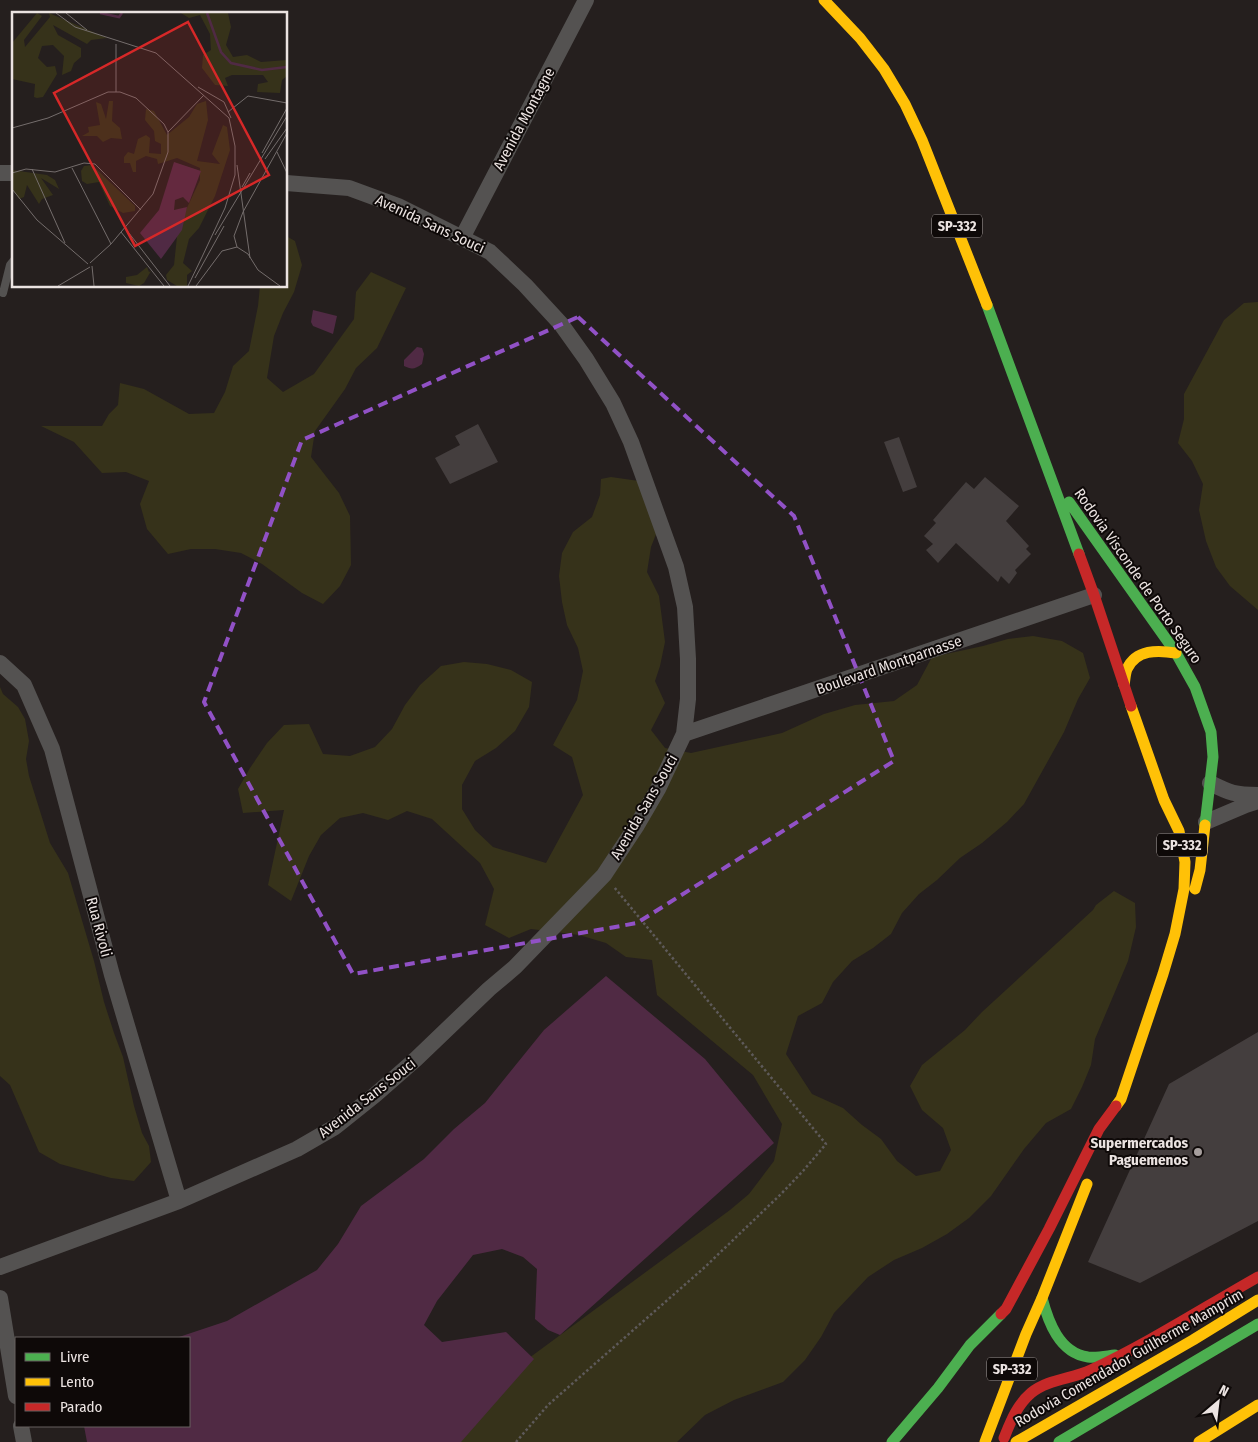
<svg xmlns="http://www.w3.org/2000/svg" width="1258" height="1442" font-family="'Fira Sans Condensed',sans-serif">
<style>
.green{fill:#36321a}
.water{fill:#502a44}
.building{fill:#443e3e}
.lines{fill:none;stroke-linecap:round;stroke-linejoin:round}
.path{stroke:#5e5a5a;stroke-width:2.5;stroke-dasharray:2.5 2.5;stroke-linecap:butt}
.lane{stroke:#545251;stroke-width:8}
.street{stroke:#545251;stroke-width:16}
.fast{stroke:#4caf50;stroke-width:11}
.slow{stroke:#ffc107;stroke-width:11}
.jam{stroke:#c62828;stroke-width:11}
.marked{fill:none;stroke:#9151c6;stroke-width:4;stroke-dasharray:10 6;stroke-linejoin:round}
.poi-dot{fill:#a69e9d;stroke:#0e0908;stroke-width:2}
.labels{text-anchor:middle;stroke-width:4;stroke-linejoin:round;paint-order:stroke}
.shield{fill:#0e0908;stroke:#a9a2a0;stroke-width:1}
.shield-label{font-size:14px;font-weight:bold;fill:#ebe3e1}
.street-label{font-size:15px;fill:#ebe3e1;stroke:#0e0908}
.poi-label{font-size:15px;font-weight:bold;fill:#ebe3e1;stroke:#0e0908;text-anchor:end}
.inset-river{fill:none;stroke:#502a44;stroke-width:2.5}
.inset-road{fill:none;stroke:#746d6c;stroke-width:1}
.view{fill:#d62828;fill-opacity:0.15;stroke:#d62828;stroke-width:2.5}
.inset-edge{fill:none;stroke:#ebe3e1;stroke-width:2.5}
</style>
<rect width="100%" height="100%" fill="#251f1e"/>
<path class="green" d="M286 236 295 241 302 265 294 292 283 313 274 336 267 378 283 392 314 374 354 319 356 292 371 272 406 288 377 348 356 368 345 389 315 431 311 457 339 493 350 516 351 565 340 586 323 604 302 593 262 564 241 553 215 549H191L168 554 147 529 140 504 149 481 126 472 102 473 74 442 41 426H102L109 414 118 405 120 383 144 389 189 414 214 413 225 392 233 366 249 351 258 306 260 286H286Z
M1258 302V610L1230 586 1216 567 1206 541 1199 510 1203 484 1192 461 1178 443 1184 419V394L1224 320 1244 303Z
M611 477 639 481 660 524 651 547 647 572 659 596 665 642 660 666 655 681 665 703 651 730 665 748 691 753 782 733 824 714 855 705 894 701 917 685 932 657 983 646 1008 639 1033 636 1062 641 1083 653 1090 678 1078 699 1064 732 1024 804 1007 822 982 843 960 858 937 880 919 894 902 913 891 934 873 948 852 961 833 982 822 1003 798 1016 786 1054 812 1094 843 1108 862 1125 881 1139 897 1161 916 1176 940 1171 951 1150 943 1128 922 1110 910 1086 922 1065 965 1030 982 1012 1093 910 1096 905 1114 891 1135 903 1136 927 1128 961 1095 1039 1091 1065 1082 1087 1071 1109 1046 1123 1024 1149 991 1196 969 1218 947 1234 922 1248 894 1260 868 1277 834 1313 821 1337 805 1360 783 1382 734 1400 705 1415 677 1442H415L730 1210 749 1194 774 1161 782 1124 753 1075 657 995 652 960 626 957 606 943 579 935 531 929 509 938 485 925 494 889 480 863 432 819 407 811 388 820 363 813 340 818 321 835 309 856 291 901 268 885 284 810 243 813 238 789 250 768 267 743 284 725 309 724 323 754 350 756 375 747 392 729 405 705 420 685 441 666 464 662 487 664 511 670 532 682 529 707 515 731 496 748 475 761 462 785V809L475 830 493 847 546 863 583 795 572 757 553 745 577 700 583 671 578 648 567 625 562 602 559 576 562 553 573 532 592 517 600 495 601 479Z
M0 687 3 694 18 707 25 719 29 741 26 759 29 776 50 843 68 873 94 961 104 1002 114 1033 123 1057 134 1106 142 1133 149 1146 151 1162 134 1181 111 1178 60 1164 39 1152 10 1085 0 1076Z"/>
<path class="water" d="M313 310 337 316 333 334 313 326 311 322Z
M417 347 422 348 424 354 422 364C415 369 412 370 404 366V360Z
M606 976 705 1059 774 1143 560 1335 548 1330 535 1319 537 1269 523 1257 502 1249 473 1255 437 1301 424 1325 442 1342 506 1332 534 1359 461 1442H87L84 1426H189V1338H176L227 1321 317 1270 338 1244 361 1206 424 1159 454 1129 485 1103 544 1030Z"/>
<path class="building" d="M478 424 498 462 450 484 435 458 460 445 455 436Z
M899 437 917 487 903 492 884 442Z
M985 477 1019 506 1006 521 1029 546 1026 549 1031 554 1015 570 1017 573 1009 584 1001 576 998 582 956 543 938 563 926 550 933 544 924 536 936 523 933 520 966 482 974 489Z
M1258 1032V1221L1140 1283 1088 1262 1169 1084Z"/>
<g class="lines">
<path class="path" d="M516 1442 548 1405 705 1267 781 1194 803 1171 826 1144 614 887"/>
<path class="lane" d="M3 293 10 265 14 260"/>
<path class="street" d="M0 173H14
M462 238 586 0
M0 663 24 685 52 749 112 975 179 1201
M684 734 1094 595
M1210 783C1230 793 1235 795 1258 795
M1206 822 1246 805 1258 801
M0 1267 179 1201 297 1149 335 1127 375 1095 416 1059 489 989 515 967 604 875 637 825 658 789 684 734 688 699V659L685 607 676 567 631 442 613 403 586 359 561 324 525 285 490 252 398 206 349 188 286 183
M0 1298 16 1396
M21 1426 24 1442"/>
<path class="fast" d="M987 305 1079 554
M1069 502 1176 653 1195 687 1211 732 1213 757 1205 825
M1042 1298C1048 1321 1059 1353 1088 1357 1097 1358 1106 1356 1115 1355
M892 1442 938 1388 970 1345 1001 1314
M1059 1442 1258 1324"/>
<path class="slow" d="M824 0 860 38 884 69 905 104 922 140 987 305
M1124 685C1125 680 1125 674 1127 669 1136 649 1158 650 1176 653
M1195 889 1200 870 1205 825
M1116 1106 1121 1099 1163 974 1175 934 1184 889 1185 862 1179 831 1164 800 1131 706
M985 1442 1026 1334 1042 1298 1087 1184
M1016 1442 1193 1340 1258 1300
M1199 1442 1258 1405"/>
<path class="jam" d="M1079 554 1094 595 1131 706
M1001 1314 1006 1309 1049 1229 1099 1129 1116 1106
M1004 1438C1011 1421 1017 1405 1031 1393 1048 1379 1072 1379 1091 1370 1149 1343 1203 1308 1258 1277"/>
</g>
<path class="marked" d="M578 317 794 516 894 761 637 923 353 974 204 702 302 440Z"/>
<circle class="poi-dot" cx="1198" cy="1152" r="5"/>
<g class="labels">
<g class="shield">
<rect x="932" y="214.5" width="50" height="23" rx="4"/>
<rect x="1157" y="833.5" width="50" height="23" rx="4"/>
<rect x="987" y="1357.5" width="50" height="23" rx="4"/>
</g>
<g class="shield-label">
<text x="957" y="231">SP-332</text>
<text x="1182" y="850">SP-332</text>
<text x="1012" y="1374">SP-332</text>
</g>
<g class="street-label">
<text transform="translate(524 119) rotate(-62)" y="5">Avenida Montagne</text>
<text transform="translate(430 224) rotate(25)" y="5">Avenida Sans Souci</text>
<text transform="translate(1138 576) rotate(55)" y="5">Rodovia Visconde de Porto Seguro</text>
<text transform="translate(889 665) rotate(-19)" y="5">Boulevard Montparnasse</text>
<text transform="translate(644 807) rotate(-60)" y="5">Avenida Sans Souci</text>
<text transform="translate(99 927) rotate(75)" y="5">Rua Rivoli</text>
<text transform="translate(367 1098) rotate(-38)" y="5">Avenida Sans Souci</text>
<text transform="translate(1129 1358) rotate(-30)" y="5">Rodovia Comendador Guilherme Mamprim</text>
</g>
<g class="poi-label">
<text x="1188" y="1148">Supermercados<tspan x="1188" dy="17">Paguemenos</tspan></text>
</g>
</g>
<g transform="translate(12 12)">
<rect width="275" height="275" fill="#251f1e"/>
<path d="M25 1 30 4 12 28 13 35 38 5 37 1 95 26 79 28 75 32 41 13 46 23 69 36V45L62 51 59 59 50 63 52 44 41 33 30 34 26 46 35 55 43 54 45 62 31 85 25 86 22 85 23 72 0 67V31ZM169 1H216L219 15 214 33 221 45 235 43 249 50 275 48V64L270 68 268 81 245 80 246 72 256 70 251 63H220L213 66 216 74 203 73 190 56 191 43 199 38 198 22 188 3 177 6ZM97 89H101L100 109 108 116 110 127 99 126 91 130 85 124H70L77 120 76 115 88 113 84 90 89 92 94 107ZM194 89 196 108 185 149 208 152 200 142 211 113 215 115 218 138 203 184 187 216 177 227 171 251 180 259 175 263V274H165L155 268 154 263 162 253 166 215 188 168V156L165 146 146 152 145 147 134 144 124 149V160H121L118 151H112V145L116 140 122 142 126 127 134 123 138 126 137 141 149 142V132L143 129 142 119 133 108 134 97 142 99 155 123 177 105 185 92ZM80 153 123 194V199L111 201 98 194 87 170 75 172 70 169 69 159 72 154ZM0 158 35 163 43 168 47 177 29 166 41 183 30 187 27 192 15 173 12 185 7 187 0 176ZM135 255 137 260 139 259 132 271 127 274 114 271V265L125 263Z" fill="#36321a"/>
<path d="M162 150 189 159 177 191 171 185 163 188 162 198 175 195 170 218 149 247 128 221 147 198Z" fill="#502a44"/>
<path class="inset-river" d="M88 1 107 5 110 1M195 1 209 40 219 51 250 58 275 55"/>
<path class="inset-road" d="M44 1 63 15 144 41 217 106 223 134V163L213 196 190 245M54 1 75 18M104 32V80M186 75 212 90 219 106M216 100 236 84 275 91M0 116 36 106 96 80H108L124 86 152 112 156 120V140L141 182 99 232 78 251M156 120 192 83M265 140 275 161M250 141 275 96M253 147 275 116M225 153 238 246M60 156 99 232M20 157 53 231M0 161 14 157 43 160 72 151 83 152 129 198M230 175 238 161M0 177 25 208 76 252M113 216 158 274M109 220 152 274M203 223 275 104M225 235 222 224 231 200 275 121M80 254 82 274M183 266 212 214M46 274 78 255M176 274 190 245M184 274 210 239 225 235 236 242 246 258 268 274"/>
<path class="view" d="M176 10 257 163 123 234 42 81Z"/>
<rect width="275" height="275" class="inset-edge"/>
</g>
<rect x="15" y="1337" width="175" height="90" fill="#0e0908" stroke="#66605f"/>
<rect x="25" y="1353" width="25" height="8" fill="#4caf50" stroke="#66605f"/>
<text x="60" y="1362" font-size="15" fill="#ebe3e1">Livre</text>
<rect x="25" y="1378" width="25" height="8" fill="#ffc107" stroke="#66605f"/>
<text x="60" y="1387" font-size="15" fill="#ebe3e1">Lento</text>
<rect x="25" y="1403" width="25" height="8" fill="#c62828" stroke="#66605f"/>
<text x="60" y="1412" font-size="15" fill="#ebe3e1">Parado</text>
<g transform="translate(1218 1402) rotate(28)" stroke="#0e0908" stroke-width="4" paint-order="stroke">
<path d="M0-4L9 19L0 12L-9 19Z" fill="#ebe3e1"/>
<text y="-8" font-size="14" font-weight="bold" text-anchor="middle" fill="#ebe3e1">N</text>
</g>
</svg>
